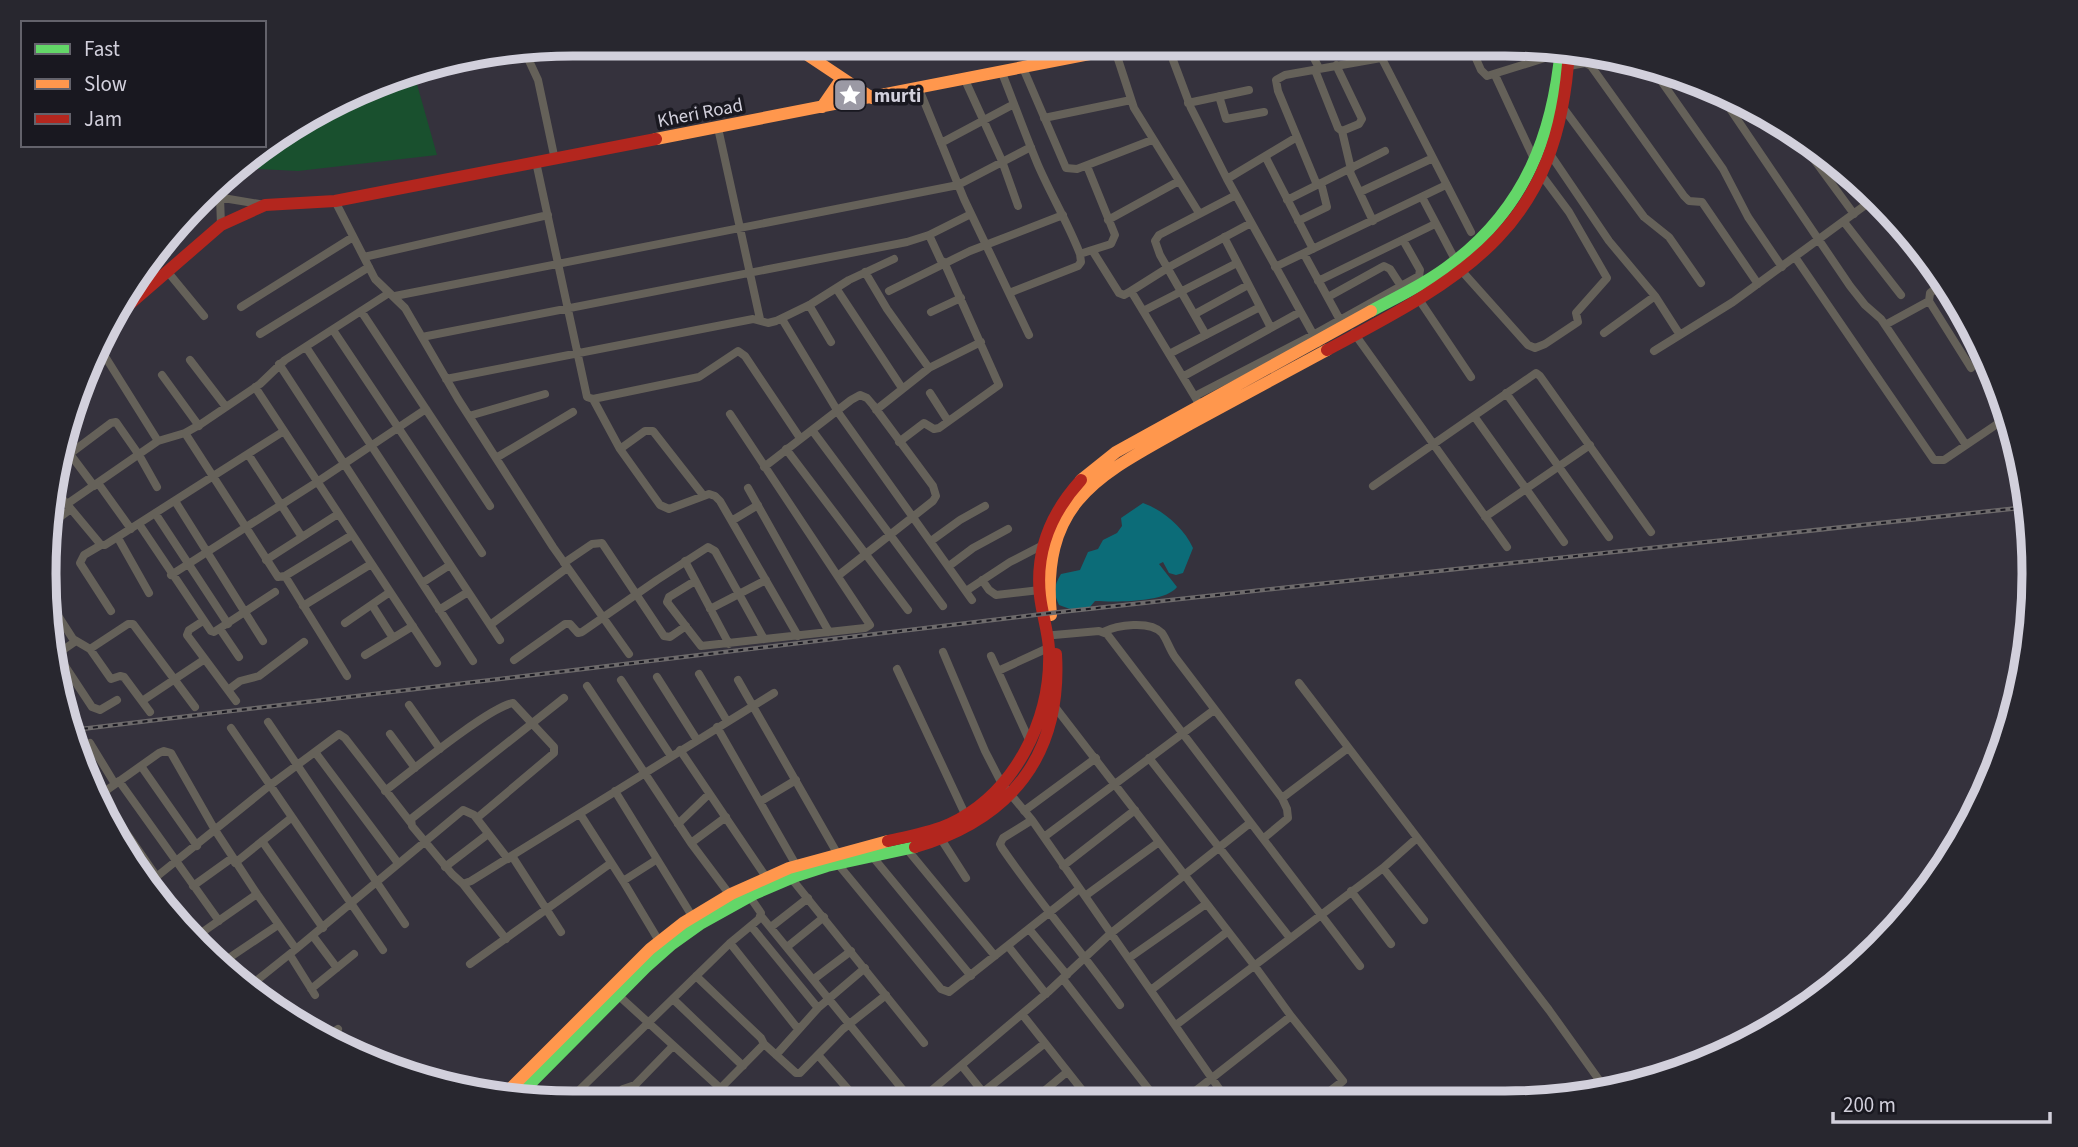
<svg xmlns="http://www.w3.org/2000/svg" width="2078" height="1147" font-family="'Source Sans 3',sans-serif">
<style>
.green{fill:#19502e}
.water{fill:#0c6c78}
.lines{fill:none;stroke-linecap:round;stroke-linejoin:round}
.street{stroke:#656159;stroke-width:8}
.fast{stroke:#63d668;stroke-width:12}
.slow{stroke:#ff974d;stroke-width:12}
.jam{stroke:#b3261e;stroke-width:12}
.rail-casing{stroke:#6d6a6b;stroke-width:4.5}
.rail{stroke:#191820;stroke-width:2;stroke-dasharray:5;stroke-linecap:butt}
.labels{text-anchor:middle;stroke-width:7;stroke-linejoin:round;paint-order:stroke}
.poi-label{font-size:19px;font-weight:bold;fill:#d2d0dc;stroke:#191820;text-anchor:start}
.street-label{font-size:19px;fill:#d2d0dc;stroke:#191820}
.rim{fill:none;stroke:#d2d0dc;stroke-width:9}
</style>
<rect width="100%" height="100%" fill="#35323d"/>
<path class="green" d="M413 70 437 155 298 171 237 168 251 153 403 72Z"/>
<path class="water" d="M1143 503C1163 510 1184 528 1193 548L1183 573 1176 575 1169 573 1163 562 1159 564 1177 587C1165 603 1114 602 1095 601L1089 608 1070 609 1059 605C1053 593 1054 585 1061 574L1080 570 1088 552 1098 549 1103 540 1117 533 1122 526 1121 518Z"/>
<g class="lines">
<path class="street" d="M1167 44 1191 108 1227 179 1318 343
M1307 45 1319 68
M1375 45 1471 232
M1470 45 1481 70 1487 76 1548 57
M1115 50 1134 108 1199 213
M525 52 538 80 555 160
M1475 55 1505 45
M1583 63 1584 52
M1046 64 1056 44
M1650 65 1723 169 1748 217 1782 267
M1569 66 1585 63 1591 66 1684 196 1689 201 1702 202 1758 284
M1023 68 1066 168 1077 169 1152 140
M1315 70 1338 128 1342 131 1359 124 1362 119 1336 65
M1002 73C1014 103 1025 134 1038 165 1051 195 1068 223 1080 254L1092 250 1119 293 1124 295 1131 291 1201 407
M1495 75 1535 161
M965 80 1002 161 1018 206
M919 89 964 199 1029 335
M1720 94 1850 286 1865 305 1881 319 1966 445
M1219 96 1226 119 1264 112
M1188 103 1249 90
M1564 109 1644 217 1669 237 1701 283
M1044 118 1131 100
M718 128 760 319
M1342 131 1351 169
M1793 131 1854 214
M941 143 1014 104
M1550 154 1609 241 1655 296 1680 335
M1265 156 1313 249
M536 162 587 397 593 399
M1087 166 1115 235 1111 244 1092 250
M1349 170 1373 221
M1227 179 1297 137
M1317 185 1278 91 1276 80 1285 75 1381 58
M1360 192 1433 158
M211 196 265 205
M220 197 221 225
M1422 197 1460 269 1528 345 1535 348 1545 344 1578 322 1576 313 1607 278 1569 212 1540 173
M1287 200 1385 151
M335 201 375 279 405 308 458 399 553 547 629 654
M1108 220 1179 181
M1298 221 1327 207 1321 183
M1844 222 1901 295
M929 235 942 263
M1224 237 1271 328
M1304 254 1340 320
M364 257 548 215
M1795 257 1934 460H1944L2009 416
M1275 267 1446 185
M167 271 204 316
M865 272 887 309 929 368
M1318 281 1435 224
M1944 282 1930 293 1929 301 1971 368
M836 288 902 388
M889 291 970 251 1063 215
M1131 291 1169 267 1251 223
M1009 293 1078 266 1081 262 1080 254
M395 296 958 185 1031 147
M1328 297 1384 266 1390 269 1401 286
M1418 298 1471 377
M809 305 831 342
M241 307 353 237
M361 311 490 506
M1143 311 1237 263
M931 312 961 298
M1195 314 1248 285
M782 319 840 415 972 600
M1885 325 1929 301
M333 330 482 553
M1354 333 1507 547
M1604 333 1655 296
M260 334 369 267
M1206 335 1160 255 1155 241 1159 235 1236 195
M422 337 907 242 929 235 971 214
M306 347 500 640
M101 350 158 441
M1654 351 1733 302 1875 198
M1171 353 1260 307
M190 360 226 407
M279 364 473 661
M162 375 199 426
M1184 376 1300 312
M446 379 753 319 768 323 776 321 811 304 849 280 894 259
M255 387 437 663
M930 393 948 421
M1506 393 1609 537
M1195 396 1313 335 1419 276 1420 270 1403 240
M876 410 929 368 981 342
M469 416 545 394
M1474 416 1564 542
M812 430 943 606
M185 433 278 577 285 576 352 535
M61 442 94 486
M899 442 924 423 934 429 939 428 999 385 944 262
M620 449 645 431H653L703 495
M786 449 908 610
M248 454 302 537
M496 458 573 412
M59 462 111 423 116 422 139 455 157 487
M764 467 851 400 860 395 867 398 873 405 933 486 936 496 933 501 839 575
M98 483 131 529
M1373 486 1536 373 1540 376 1651 532
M748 488 829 632
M56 491 101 545H105L284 431
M175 501 263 641
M67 504 158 441 185 433 201 424 260 384 285 360 389 293
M155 513 228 624
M1485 517 1590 445
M733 520 758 505
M53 522 71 509
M139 524 211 631 214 632 275 592
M118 538 149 593
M931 541 960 520 985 506
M101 545 84 555 80 563 111 611
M266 560 338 514
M685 561 729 644
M564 563 592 544 602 543 664 636 670 637 686 626
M949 566 973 548 1008 529
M49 570 52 566 50 559
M171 575 317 482 426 409
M285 576 347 676
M982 580 989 590 996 595 1040 590
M695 581 669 597 667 602 701 646 865 628 870 625 730 414
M422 583 450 565
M966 591 1010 562 1043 545
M46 597 73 639 90 649 111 679 120 676 124 677 150 712
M372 605 393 638
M303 606 371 564
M710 609 766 580
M439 610 468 592
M203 621 189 630 187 635 236 701
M345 623 390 592
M490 625 567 568
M220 629 239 657
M50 631 63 624
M1103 632C1117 625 1150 620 1162 633 1167 640 1170 650 1175 657L1282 798 1287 809 1288 818 1264 838
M1054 635 1099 631 1107 634 1360 966
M798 636 720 501 715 496 709 494 669 509 660 505 620 449 593 399 699 377 738 351 745 356 800 438
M76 641 60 652 59 657 92 707 100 710 117 700
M90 649 128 624H133L195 707
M943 652 985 751 1002 784 1032 820 1227 1100
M365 655 413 626
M991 656 1030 742
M514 660 565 624H570L578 633 582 632 657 580 708 547 715 551 764 639
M897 669 965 814
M998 671 1048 648
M699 674 727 721
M657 677 697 740
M621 680 671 756
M738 680 837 853
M1299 683 1549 1010 1607 1091
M587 686 691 843 730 895
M228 690 240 681 259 676 304 642
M564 698 411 819 412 826 452 874 463 884 471 881 774 693
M142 701 205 659
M409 705 440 749
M1055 707 1254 965 1291 1016
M268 722 405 924
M717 727 796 865
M231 728 383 950
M390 734 415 768
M90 743 115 784
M680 750 766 877
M315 752 398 863
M1149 758 1290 938
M141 766 197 846
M119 781 219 921
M385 791C410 772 489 707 513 703L554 747V753L477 818
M615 791 692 916
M100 795 157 877
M97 797 159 753 164 751 171 753 215 830 257 894
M1282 798 1348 748
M761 801 796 780
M1024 811 1096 758
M580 814 623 881 656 860
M1032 820 1003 838 1000 844 1002 848C1039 902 1082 952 1120 1005
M678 824 709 794
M1044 837 1214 710
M941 839 966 878
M262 841 323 928
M691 843 726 817
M906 848 995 956
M512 856 561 932
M872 856 971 976
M235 863 291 818
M837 863 941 989 949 992 1079 889
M1063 866 1135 810
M445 867 488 834
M1383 868 1424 920
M791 878 924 1043
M623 881 659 941
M150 882 269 786 339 734 345 738 411 823
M463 884 506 939
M193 886 232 858
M1351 891 1391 944
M1085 896 1159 842
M761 916 912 1101
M751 926 818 1008
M771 927 808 898
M1029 929 1067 975
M313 936 337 968
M194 938 257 894 296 949 463 810 474 815 508 859
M730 943 798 1029
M1008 946 1046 994
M787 947 824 917
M290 955 315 995
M1129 958 1206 904
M223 962 278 925
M470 964 611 863
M696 976 761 1038 764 1044 707 1102
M814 979 851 951
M1063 979 1157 1100
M251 985 296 949
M311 989 354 954
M1151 990 1227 932
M618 995 720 1088 730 1102
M673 999 743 1066
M1022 1014 1090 1100
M1176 1025 1383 868 1417 838
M325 1039 338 1029
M764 1044 796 1073H800L843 1029 886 995
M776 1055 818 1008 865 968
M818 1055 853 1095 855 1101
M962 1066 990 1101
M1184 1100 1291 1016 1343 1081 1318 1100
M919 1101 1048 992 1110 934 1250 823
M972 1101 1045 1043
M1032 1101 1067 1072
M567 1102 730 943 759 919 761 913 750 897
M609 1102 623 1089 635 1085 673 1046"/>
<path class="fast" d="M1371 311C1399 296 1429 282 1454 262 1525 207 1553 135 1561 48
M516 1098 646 967 672 944 700 924 754 894 796 876 827 866 915 847"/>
<path class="slow" d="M791 44 872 98
M822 107 842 78
M656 139 1141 44
M1081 480 1116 452 1371 311
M1051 615C1040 498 1102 474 1190 424 1236 399 1282 374 1327 350
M503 1096 650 949 683 923 731 894 789 868 888 841"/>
<path class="jam" d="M116 316 221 225 265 205 335 201 656 139
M1327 350C1469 275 1559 226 1569 50
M888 841C909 836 931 833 950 824 1015 793 1052 719 1049 649 1048 631 1042 614 1040 596 1035 551 1051 513 1081 480
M915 847C1011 819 1062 755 1056 654"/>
<g class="rail-casing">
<path id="rail" d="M73 730 1051 613 2028 507"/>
</g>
<use href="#rail" class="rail"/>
</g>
<defs>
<g id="sight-square" transform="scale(1.75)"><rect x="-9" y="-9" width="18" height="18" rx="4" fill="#9b99a4" stroke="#191820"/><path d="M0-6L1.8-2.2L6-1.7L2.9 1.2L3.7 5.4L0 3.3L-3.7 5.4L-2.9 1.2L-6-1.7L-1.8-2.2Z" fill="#fff"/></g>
</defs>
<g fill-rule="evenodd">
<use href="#sight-square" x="850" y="95"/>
</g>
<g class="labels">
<g class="poi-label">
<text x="874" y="102">murti</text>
</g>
<g class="street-label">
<text transform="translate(700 112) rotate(-11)" y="7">Kheri Road</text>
</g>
</g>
<path d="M0 0H2078V1147H0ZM573 56H1505A517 517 0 0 1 2022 573V574A517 517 0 0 1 1505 1091H573A517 517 0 0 1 56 574V573A517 517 0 0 1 573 56Z" fill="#28272f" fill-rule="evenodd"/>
<path class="rim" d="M573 56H1505A517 517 0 0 1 2022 573V574A517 517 0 0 1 1505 1091H573A517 517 0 0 1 56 574V573A517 517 0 0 1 573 56Z"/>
<rect x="21" y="21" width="245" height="126" fill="#191820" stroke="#63626b" stroke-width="2"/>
<rect x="35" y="44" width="35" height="10" fill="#63d668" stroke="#63626b" stroke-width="2"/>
<text x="84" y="56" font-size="21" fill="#d2d0dc">Fast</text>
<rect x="35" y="79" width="35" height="10" fill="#ff974d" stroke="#63626b" stroke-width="2"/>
<text x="84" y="91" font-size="21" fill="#d2d0dc">Slow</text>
<rect x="35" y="114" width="35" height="10" fill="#b3261e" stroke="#63626b" stroke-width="2"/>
<text x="84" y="126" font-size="21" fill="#d2d0dc">Jam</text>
<path d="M1833 1112v10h217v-10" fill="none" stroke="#d2d0dc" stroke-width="3.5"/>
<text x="1843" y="1112" font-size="21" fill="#d2d0dc" stroke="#191820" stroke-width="5" paint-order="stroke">200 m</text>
</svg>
